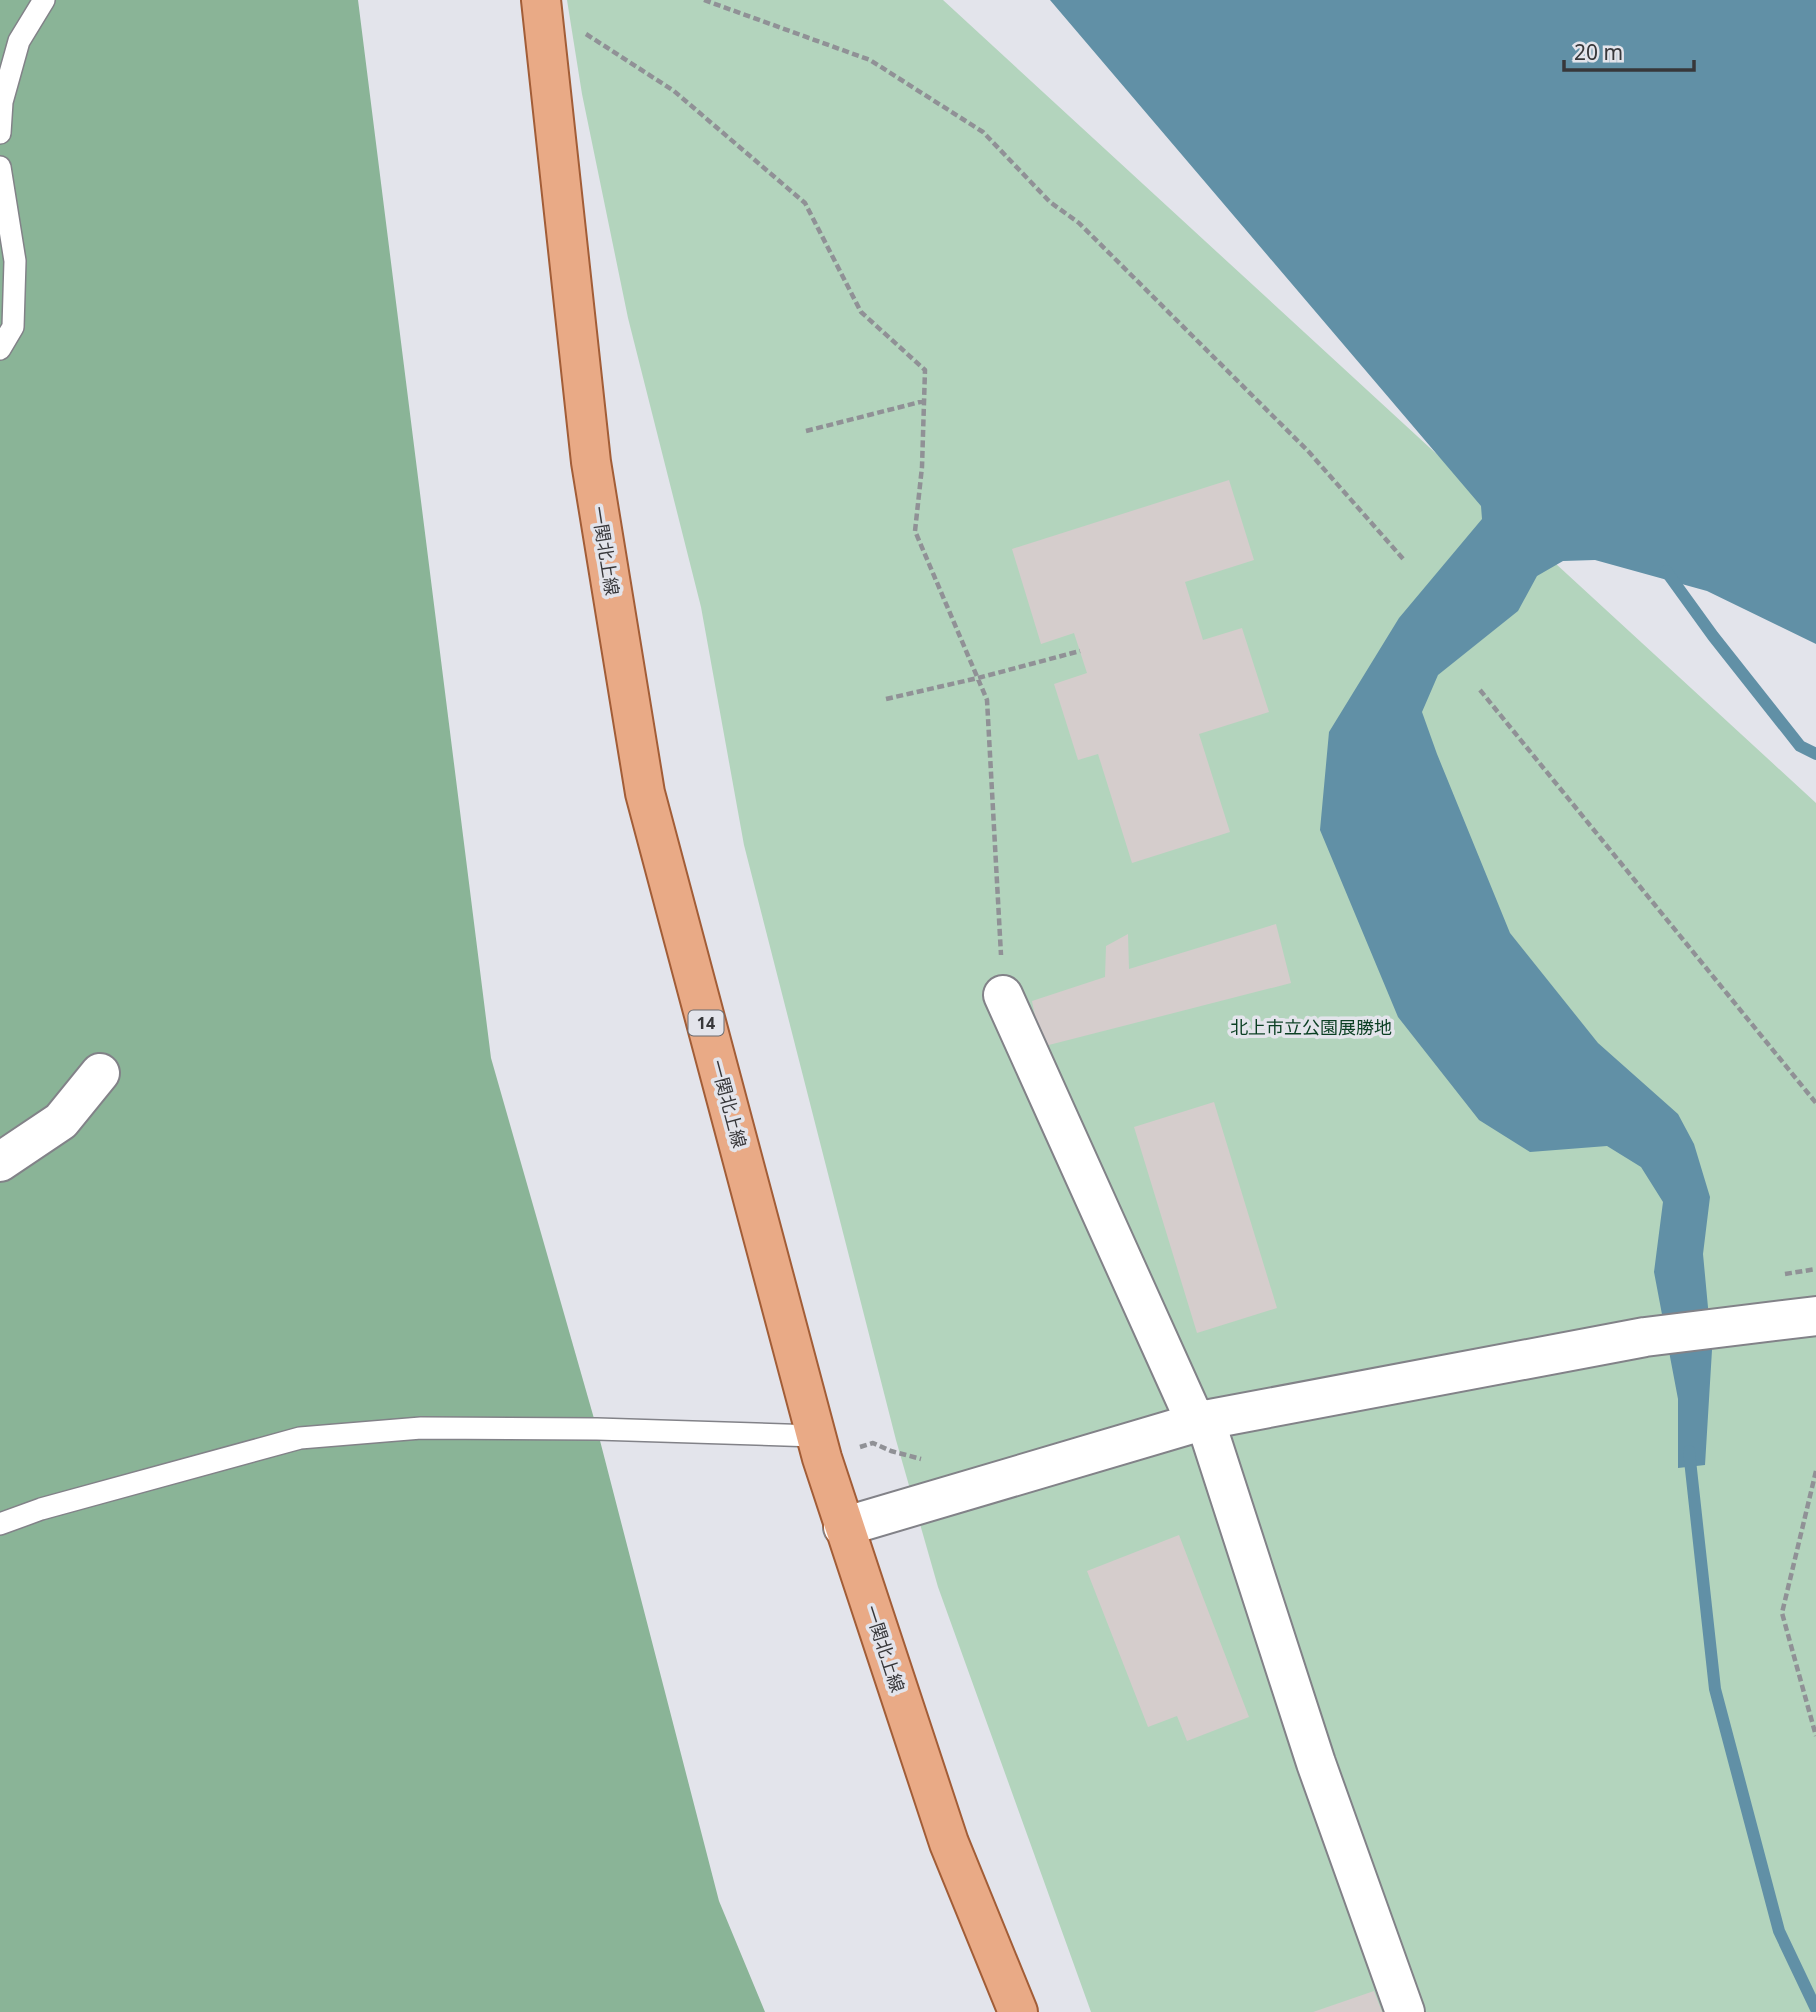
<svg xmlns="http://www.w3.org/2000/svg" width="1816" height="2012" font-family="'Noto Sans','Noto Sans JP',sans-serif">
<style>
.green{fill:#b3d4bd}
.forest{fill:#8ab497}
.water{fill:#6190a6}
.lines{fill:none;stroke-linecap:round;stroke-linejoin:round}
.stream{stroke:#6190a6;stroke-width:12}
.building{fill:#d5cdcc}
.service-casing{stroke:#828288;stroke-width:24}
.minor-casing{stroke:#828288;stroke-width:42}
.primary-casing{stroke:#a25d37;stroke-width:42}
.path{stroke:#909196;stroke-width:4.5;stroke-dasharray:7 3.5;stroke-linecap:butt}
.service{stroke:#fff;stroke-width:21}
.minor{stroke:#fff;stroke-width:38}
.primary{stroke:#e9aa86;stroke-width:38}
.labels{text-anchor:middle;stroke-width:7;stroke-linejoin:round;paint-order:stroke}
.shield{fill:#e3e4eb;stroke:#6b6b6f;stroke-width:2}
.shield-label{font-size:16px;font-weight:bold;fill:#37373a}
.street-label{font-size:18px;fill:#37373a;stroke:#e3e4eb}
.park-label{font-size:18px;fill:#0b3f23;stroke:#e3e4eb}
</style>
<rect width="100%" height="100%" fill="#e3e4eb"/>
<path class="green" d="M567 0H943L1816 803V2012H1091L938 1587 896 1440 744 845 701 607 628 318 582 94Z"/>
<path class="forest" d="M0 0H358L491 1058 597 1429 719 1901 765 2012H0Z"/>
<path class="water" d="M1050 0H1816V644L1707 591 1595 560 1563 561 1537 576 1518 611 1438 675 1422 712 1437 754 1510 933 1598 1043 1678 1114 1694 1144 1710 1197 1703 1254 1712 1350 1705 1465 1678 1468V1399L1654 1272 1663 1202 1641 1167 1607 1146 1530 1152 1479 1120 1398 1017 1320 830 1329 732 1399 618 1482 519 1481 506Z"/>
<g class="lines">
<path class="stream" d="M1666 571 1713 636 1800 746 1816 754
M1689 1451 1715 1689 1779 1931 1816 2009"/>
</g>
<path class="building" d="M1229 480 1254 560 1185 582 1203 640 1242 628 1269 712 1199 734 1230 832 1132 863 1098 754 1078 760 1054 684 1087 673 1074 633 1041 644 1012 549Z
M1276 924 1291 983 1041 1047 1032 1001 1105 977 1106 946 1128 934 1129 969Z
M1214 1102 1277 1308 1197 1333 1134 1127Z
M1179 1535 1249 1717 1187 1741 1177 1716 1148 1727 1087 1571Z
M1374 1991 1382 2012H1313Z"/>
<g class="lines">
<g class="service-casing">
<path id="service" d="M0 133 2 102 19 41 44 0
M0 167 15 261 13 327 0 349
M0 1524 41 1509 300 1438 421 1428 597 1429 815 1436"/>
</g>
<g class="minor-casing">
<path id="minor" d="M1003 995 1196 1423
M0 1162 61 1121 100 1073
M1205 1420 1316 1763 1405 2012
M843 1527 1205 1420 1645 1337 1816 1316"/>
</g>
<g class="primary-casing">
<path id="primary" d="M541 0 591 462 645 793 822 1458 949 1843 1018 2012"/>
</g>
<path class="path" d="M704 0 870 60 983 132 1050 202 1079 223 1308 451 1405 561
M586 34 674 91 805 203 861 312 925 370 922 467 915 531 987 700 1001 955
M806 431 924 401
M1480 690 1816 1103
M886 699 978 678 1080 651
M1785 1274 1816 1269
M860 1447 873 1443 891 1451 921 1459
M1816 1471 1782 1613 1816 1736"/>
<use href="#service" class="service"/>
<use href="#minor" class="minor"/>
<use href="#primary" class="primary"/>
</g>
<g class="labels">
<rect class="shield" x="688.5" y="1010.5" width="35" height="25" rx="5"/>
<g class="shield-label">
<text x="706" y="1029">14</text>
</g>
<g class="street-label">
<text transform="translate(605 551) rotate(81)" y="6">一関北上線</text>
<text transform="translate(728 1104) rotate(75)" y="6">一関北上線</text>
<text transform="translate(884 1649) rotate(72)" y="6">一関北上線</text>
</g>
<g class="park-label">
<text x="1311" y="1034">北上市立公園展勝地</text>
</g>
</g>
<path d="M1564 60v10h130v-10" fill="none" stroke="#37373a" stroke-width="3.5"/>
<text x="1574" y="60" font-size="21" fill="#37373a" stroke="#e3e4eb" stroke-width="5" paint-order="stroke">20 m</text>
</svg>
